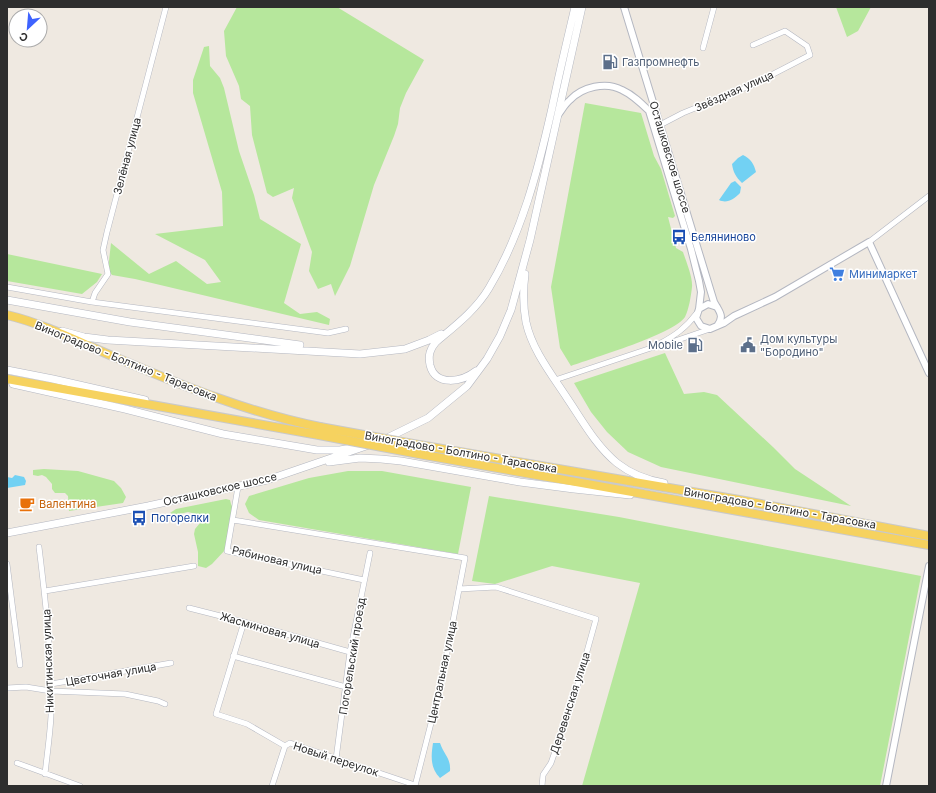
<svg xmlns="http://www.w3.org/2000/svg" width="936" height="793" font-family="Inter,sans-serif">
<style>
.green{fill:#b6e79c}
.water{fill:#72d1f3}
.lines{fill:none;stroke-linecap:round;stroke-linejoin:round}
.minor-casing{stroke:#b4b7c1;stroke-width:6}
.tertiary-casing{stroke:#b4b7c1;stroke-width:8}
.secondary-casing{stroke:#b4b7c1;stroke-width:8}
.primary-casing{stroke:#c9c9c9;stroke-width:10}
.minor{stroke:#fff;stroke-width:5}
.tertiary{stroke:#fff;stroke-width:6}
.secondary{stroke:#fff;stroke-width:7}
.primary{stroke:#f6d25f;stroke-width:8}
.primary-bridge-casing{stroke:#c9c9c9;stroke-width:10;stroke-linecap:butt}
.primary-bridge{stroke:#f6d25f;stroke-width:8}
.labels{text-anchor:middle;stroke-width:3;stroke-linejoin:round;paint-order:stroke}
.service-label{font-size:11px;fill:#4e5e75;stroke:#fff;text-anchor:start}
.street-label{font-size:11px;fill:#2e2e2e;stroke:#fff}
.transit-label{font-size:11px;fill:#164399;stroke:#fff;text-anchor:start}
.shop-label{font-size:11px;fill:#366cbe;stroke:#fff;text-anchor:start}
.food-label{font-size:11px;fill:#c56008;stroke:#fff;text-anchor:start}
</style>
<rect width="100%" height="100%" fill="#efe9e1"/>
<path class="green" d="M237 7H337L424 60 406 93 400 108 398 124 394 136 374 185 350 266 335 296 331 284 318 289 309 271 312 252 292 198 294 188 273 197 267 193 252 135 250 106 241 99 239 86 226 56 224 31Z
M836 7H871L858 31 847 37Z
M209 46 210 66 220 78 224 88 239 151 254 195 260 219 301 244 284 303 300 314 317 312 330 319 329 325 135 279 112 275 108 270 111 243 149 274 176 261 207 284 221 282 205 260 155 234 223 226 222 192 193 93V80L204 47Z
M585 103 641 113 654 156 661 169 675 216 673 218 668 217 676 248 683 252C686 261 693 278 692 287 691 296 689 309 685 317 672 335 595 357 571 366L560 348 551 287Z
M7 254 102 274 97 282 82 294 7 281Z
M665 353 684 394 704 392 717 395 773 447 795 469 851 506 661 467 628 452 607 432 591 412 574 383Z
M44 469 78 471 114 481 121 488 126 497 123 503 69 511 68 496 65 493H55L52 489V484L46 477 42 475 38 476 33 475V470Z
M348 471H382L471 487 458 554 259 520 249 513 245 504 249 496 309 478Z
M489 496 619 517 921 576 880 786H582L640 583 552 566 495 584 472 581Z
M226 499 230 500 231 504 235 513 226 549 212 564 206 568 198 566V552L194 534 195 529 200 523V515L188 512 175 515 170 513 176 509Z"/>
<path class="water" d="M743 155C751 159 754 164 756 172L742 183C736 177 733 172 732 164L738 158Z
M735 181 741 187 740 193C734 199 727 204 719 200L731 183Z
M15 475 24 477 26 481 25 485 7 488V477L12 478Z
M433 743H440C444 755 451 758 450 771L440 778C430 768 431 756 433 743Z"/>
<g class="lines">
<g class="minor-casing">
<path id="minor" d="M703 48 714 7
M660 125 683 113 752 85 810 55 807 46 785 31 753 45
M869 242 929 196
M7 287 92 302 328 333 346 329
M92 302 95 293 108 274 103 250 107 232 166 7
M659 344C674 336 686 328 696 314
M555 380 651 348 666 344 710 329
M238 487 227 551 364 580
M233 520 465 558 441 684 415 786
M39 547C46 604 52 659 51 716 50 735 47 755 45 774
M7 564 20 665
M459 589 496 587 596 619 576 691 551 763 543 775 542 786
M45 591 194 566
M189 608 244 622 350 652
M244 622 216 714 247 724 285 746 290 743 415 785
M233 656 346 687
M51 684 171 663
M7 688 26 687 51 691 125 694 158 701 165 704
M336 759 350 652 370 553
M17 763 80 786
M272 786 285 746"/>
</g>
<g class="tertiary-casing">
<path id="tertiary" d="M624 7 714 302C719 311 725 316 717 326
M558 115C562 110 565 104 570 100 582 87 606 81 622 90 633 95 641 103 649 111L691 249 699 281 701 292 699 309 696 318 701 326 710 329 724 323 734 316 775 297 869 242 929 373
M699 309 708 304 717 307
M886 786 929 566"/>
</g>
<g class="secondary-casing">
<path id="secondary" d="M525 274C523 290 523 306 526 322 532 350 552 375 567 398 582 420 596 446 617 463 631 474 647 480 664 483
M7 300 130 322 300 345
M62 331 84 337 108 340 360 354 405 349 429 340 441 334
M7 370 53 379 145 400
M476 371C462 382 435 387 430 365 428 355 430 349 436 342 455 326 476 310 489 288 522 233 538 170 552 108 559 74 567 41 575 7
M13 384 125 409 223 434 317 450H340L351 448
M383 440 428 418 467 386 487 359 500 336 511 310 530 240 582 7
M329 462 360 458 381 459 401 461 520 482 574 489 630 495
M7 533 148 506 267 480 372 444"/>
</g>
<g class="primary-casing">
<path id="primary" d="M7 315C45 324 81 343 117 358 183 386 250 413 320 427
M7 379 319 435
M413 444 745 501 929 536
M419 454 929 545"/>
</g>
<use href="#minor" class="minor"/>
<use href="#tertiary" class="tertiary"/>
<use href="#secondary" class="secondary"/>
<use href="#primary" class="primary"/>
<g class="primary-bridge-casing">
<path id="primary-bridge" d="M320 427 413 444
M319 435 419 454"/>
</g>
<use href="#primary-bridge" class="primary-bridge"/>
</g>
<defs>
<g id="fuel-bare" transform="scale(1.2)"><path d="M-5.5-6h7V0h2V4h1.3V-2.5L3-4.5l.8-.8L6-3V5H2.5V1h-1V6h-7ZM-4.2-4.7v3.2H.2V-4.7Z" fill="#5c6f8a" stroke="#fff" stroke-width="2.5" paint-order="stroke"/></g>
<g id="bus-bare" transform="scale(1.2)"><path d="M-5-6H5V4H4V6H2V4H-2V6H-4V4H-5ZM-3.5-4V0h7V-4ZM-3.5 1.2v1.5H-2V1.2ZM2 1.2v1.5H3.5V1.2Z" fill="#1a4fb4" stroke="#fff" stroke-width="2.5" paint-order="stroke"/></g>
<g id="supermarket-bare" transform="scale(1.2)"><path d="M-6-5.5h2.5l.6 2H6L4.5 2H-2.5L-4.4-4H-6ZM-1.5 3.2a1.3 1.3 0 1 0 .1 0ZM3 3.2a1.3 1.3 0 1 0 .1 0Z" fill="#3f7fe0" stroke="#fff" stroke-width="2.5" paint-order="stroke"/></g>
<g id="civic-bare" transform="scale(1.2)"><path d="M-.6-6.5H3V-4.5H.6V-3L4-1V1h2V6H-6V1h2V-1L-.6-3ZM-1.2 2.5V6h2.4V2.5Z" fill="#5c6f8a" stroke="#fff" stroke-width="2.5" paint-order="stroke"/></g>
<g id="cafe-bare" transform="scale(1.2)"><path d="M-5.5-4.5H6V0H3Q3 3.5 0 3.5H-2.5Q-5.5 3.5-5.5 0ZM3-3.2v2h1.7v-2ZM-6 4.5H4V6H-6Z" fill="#e8710a" stroke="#fff" stroke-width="2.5" paint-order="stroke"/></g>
</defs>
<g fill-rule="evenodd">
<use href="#fuel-bare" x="610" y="62"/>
<use href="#bus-bare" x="679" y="237"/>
<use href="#supermarket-bare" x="837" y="274"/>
<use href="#fuel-bare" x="695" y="345"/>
<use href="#civic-bare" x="748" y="345"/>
<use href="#cafe-bare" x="27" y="504"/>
<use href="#bus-bare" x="139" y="518"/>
</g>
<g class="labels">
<g class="service-label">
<text x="622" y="66">Газпромнефть</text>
<text x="760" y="343">Дом культуры<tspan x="760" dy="13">"Бородино"</tspan></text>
<text x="683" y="349" text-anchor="end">Mobile</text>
</g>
<g class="street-label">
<text transform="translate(734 91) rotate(-24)" y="4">Звёздная улица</text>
<text transform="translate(127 156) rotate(-75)" y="4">Зелёная улица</text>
<text transform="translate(670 157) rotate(73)" y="4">Осташковское шоссе</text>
<text transform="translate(126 361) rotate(22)" y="4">Виноградово - Болтино - Тарасовка</text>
<text transform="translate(461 452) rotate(10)" y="4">Виноградово - Болтино - Тарасовка</text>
<text transform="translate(220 489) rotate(-13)" y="4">Осташковское шоссе</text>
<text transform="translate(780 508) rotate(10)" y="4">Виноградово - Болтино - Тарасовка</text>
<text transform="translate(277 560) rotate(13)" y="4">Рябиновая улица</text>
<text transform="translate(270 630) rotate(16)" y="4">Жасминовая улица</text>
<text transform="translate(352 656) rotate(-81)" y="4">Погорельский проезд</text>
<text transform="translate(48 661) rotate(-92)" y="4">Никитинская улица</text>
<text transform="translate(442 672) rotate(-78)" y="4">Центральная улица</text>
<text transform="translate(111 674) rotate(-10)" y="4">Цветочная улица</text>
<text transform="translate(570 703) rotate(-72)" y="4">Деревенская улица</text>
<text transform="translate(336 759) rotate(18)" y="4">Новый переулок</text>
</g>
<g class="transit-label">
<text x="691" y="241">Беляниново</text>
<text x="151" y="522">Погорелки</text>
</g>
<g class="shop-label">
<text x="849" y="278">Минимаркет</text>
</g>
<g class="food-label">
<text x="39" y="508">Валентина</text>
</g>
</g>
<rect width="936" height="793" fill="none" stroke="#2e2e2e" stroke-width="16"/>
<g transform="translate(28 28) rotate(206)"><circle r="19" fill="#ffffff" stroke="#ababab"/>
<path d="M0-3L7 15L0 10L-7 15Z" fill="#3e63ff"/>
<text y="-6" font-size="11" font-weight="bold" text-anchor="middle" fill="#2e2e2e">С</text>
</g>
</svg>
